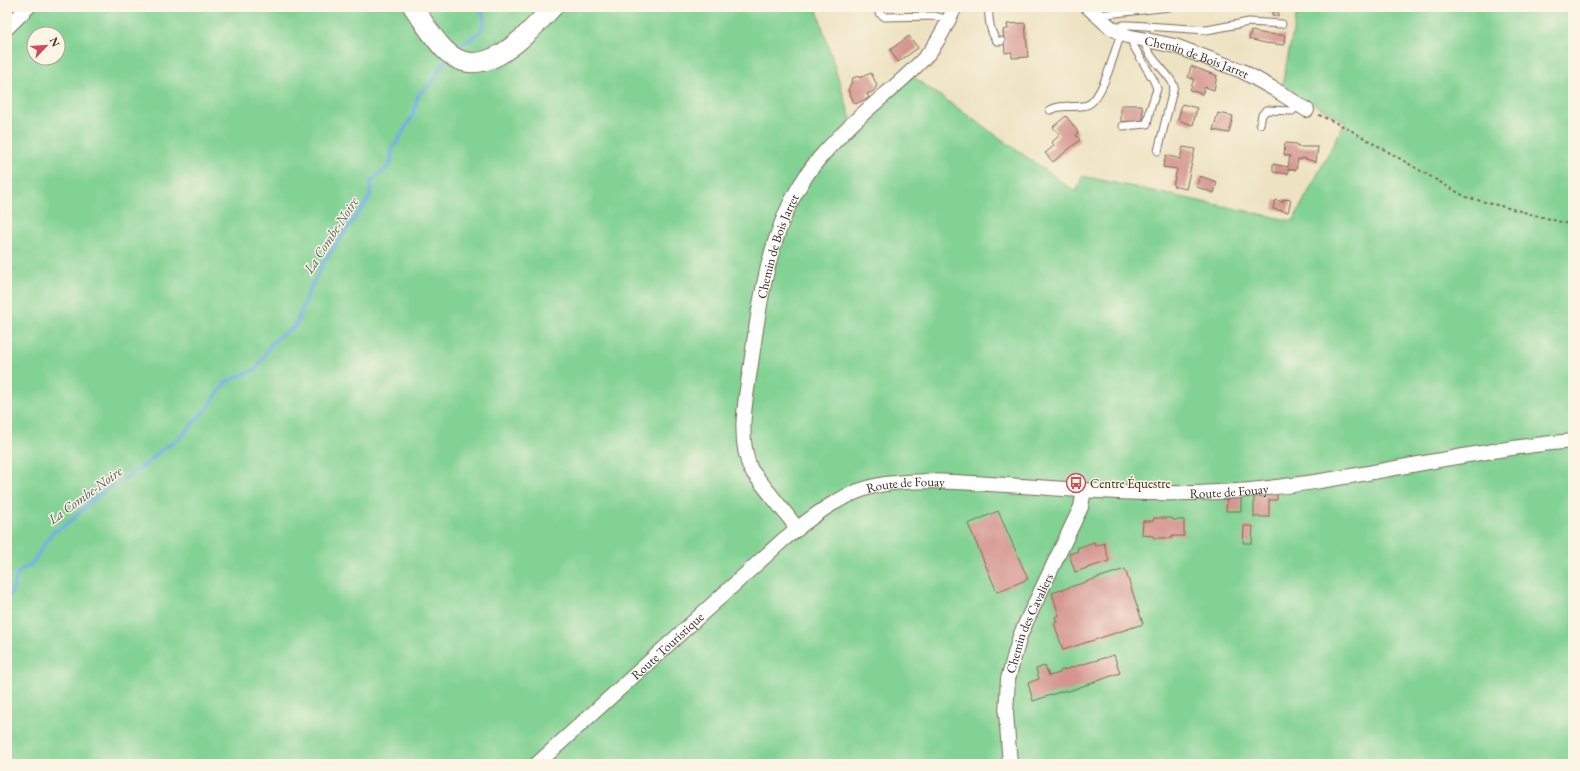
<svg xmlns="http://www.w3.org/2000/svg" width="1580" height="771" font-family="'EB Garamond',serif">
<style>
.green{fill:#81d293;stroke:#5e7e58;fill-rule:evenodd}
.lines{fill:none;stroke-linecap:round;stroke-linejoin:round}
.stream{stroke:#77afe6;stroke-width:3.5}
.building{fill:#d49590}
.service-casing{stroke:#796a57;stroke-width:9}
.minor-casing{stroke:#796a57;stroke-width:16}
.secondary-casing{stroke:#796a57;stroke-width:21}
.path{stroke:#796a57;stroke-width:2;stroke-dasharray:3 3;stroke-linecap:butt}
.service{stroke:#fff;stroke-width:7}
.minor{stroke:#fff;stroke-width:14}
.secondary{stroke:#fff;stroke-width:19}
.labels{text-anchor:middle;stroke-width:3;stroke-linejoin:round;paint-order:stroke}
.street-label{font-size:13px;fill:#3b2a1e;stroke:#fcf5e5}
.poi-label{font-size:13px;fill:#3b2a1e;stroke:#fcf5e5;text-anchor:start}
.water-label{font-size:14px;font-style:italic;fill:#505964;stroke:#fcf5e5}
</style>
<rect width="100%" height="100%" fill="#fcf5e5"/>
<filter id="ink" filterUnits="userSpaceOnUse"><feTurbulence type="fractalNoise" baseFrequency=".025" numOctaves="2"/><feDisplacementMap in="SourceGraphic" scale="8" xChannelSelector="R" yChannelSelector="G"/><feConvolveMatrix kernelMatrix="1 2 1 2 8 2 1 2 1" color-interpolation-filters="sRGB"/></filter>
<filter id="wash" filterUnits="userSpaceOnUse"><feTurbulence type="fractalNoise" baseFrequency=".012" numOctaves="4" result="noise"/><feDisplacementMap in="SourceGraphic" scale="16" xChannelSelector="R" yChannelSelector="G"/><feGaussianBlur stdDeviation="0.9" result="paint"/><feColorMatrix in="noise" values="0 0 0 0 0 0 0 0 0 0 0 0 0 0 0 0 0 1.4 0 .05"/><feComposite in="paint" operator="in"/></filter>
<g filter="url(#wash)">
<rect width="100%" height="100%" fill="#ede2c1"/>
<path class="green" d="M7 7H816L854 129 912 76 1076 192 1082 176 1293 221 1345 122 1282 86 1298 7H1573V764H7ZM34 34H58V58H34Z"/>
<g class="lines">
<path class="stream" d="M455 49C471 37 495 32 479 7
M7 597 11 594 17 575 21 570 31 565 51 534 71 521 96 497 142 468 160 451 180 438 206 409 226 382 256 369 272 343 284 333 295 327 309 291 325 260 370 197 371 181 390 166 392 150 413 115 418 95 432 82 445 61"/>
</g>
<g id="blocks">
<path class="building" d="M1266 7H1279L1278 16 1272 15 1273 11H1266Z
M1025 23 1028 57 1012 58V52L1005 53 1003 30 1008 29 1007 24Z
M1251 31 1266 34 1285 35 1284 45 1265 43 1249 39Z
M909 36 918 48 898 62 890 50Z
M1191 66 1217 76 1214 90 1205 87 1202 94 1190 90 1194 79 1188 77Z
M871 73 877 85 874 91 867 94 869 98 855 104 848 90 853 78 858 76 859 78Z
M1182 104 1197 108 1193 125 1178 120Z
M1121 105H1142L1143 121 1121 122Z
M1218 113 1233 116 1229 133 1213 130Z
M1066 116 1076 129 1078 133 1076 135 1080 140 1053 162 1045 153 1054 146 1052 142 1060 135 1053 127Z
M1285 143 1297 144V147H1318L1316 162 1302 158V160L1298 159 1296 170 1288 169V174L1273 172V164L1288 167 1290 156 1284 155Z
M1183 147 1195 149 1186 189 1173 186 1177 169 1163 167 1166 155 1180 159Z
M1200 176 1217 182 1214 193 1197 187Z
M1283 199 1291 200 1288 212 1273 209 1275 200 1283 202Z
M1277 491V500H1269V517H1254V494Z
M1241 495V511H1226L1227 496Z
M998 511 1028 579 997 592 968 524Z
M1154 518H1172L1173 520H1184V536H1172V538H1154L1153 536 1142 535 1143 521H1153Z
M1244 526H1253L1252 543H1243Z
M1094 542 1095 546 1104 543 1109 561 1075 572 1069 554 1078 551 1077 548Z
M1125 569 1143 624 1063 650 1054 623 1057 622 1055 617 1059 616 1052 593Z
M1114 655 1120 673 1066 692V690L1033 701 1028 683 1039 679 1036 669 1045 666 1049 676 1060 673V671Z"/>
</g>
</g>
<g filter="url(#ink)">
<use href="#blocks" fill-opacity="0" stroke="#796a57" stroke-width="1"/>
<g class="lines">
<g class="service-casing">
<path id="service" d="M878 7 879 13 885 17 935 16 949 20
M989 7C988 17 990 33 997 41H1001
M1098 15 1169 7
M1116 30 1123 25H1130L1207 30 1249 22 1282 24
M1145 40C1144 55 1169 72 1174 86L1158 151
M1050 110C1063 103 1074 109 1087 105 1103 99 1115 50 1121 33
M1260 124 1262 115 1266 110 1292 111 1299 105
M1123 126 1147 124 1150 110 1157 89 1154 81 1133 45V38"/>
</g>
<g class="minor-casing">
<g id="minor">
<path id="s1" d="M1088 7 1110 27 1127 36 1175 46 1242 71 1274 89 1307 110"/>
<path d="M7 28 28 7"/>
<path id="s2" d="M798 529 751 470C736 435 747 393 752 357 760 297 771 227 806 176 819 156 838 138 854 122 878 99 906 79 928 54 940 40 947 23 955 7"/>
<path id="s3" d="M537 764 783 540C814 515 845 490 885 484 925 478 967 483 1007 485 1077 490 1148 496 1219 492 1338 486 1454 451 1573 441"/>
<path id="s4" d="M1010 764 1006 713 1008 679 1020 636 1028 618 1081 507 1084 490"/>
</g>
</g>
<g class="secondary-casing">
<path id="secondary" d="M413 7C423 21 432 37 444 49 482 88 528 33 553 7"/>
</g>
<path class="path" d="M1319 115 1345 127 1466 197 1573 225"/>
<use href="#service" class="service"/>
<use href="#minor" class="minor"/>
<use href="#secondary" class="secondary"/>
</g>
</g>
<defs>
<g id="bus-ring" transform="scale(1)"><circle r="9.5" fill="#fcf5e5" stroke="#d1495b" stroke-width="1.5"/><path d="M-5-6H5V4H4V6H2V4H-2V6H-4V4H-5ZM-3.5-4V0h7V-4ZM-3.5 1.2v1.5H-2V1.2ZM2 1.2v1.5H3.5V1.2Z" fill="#d1495b"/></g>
</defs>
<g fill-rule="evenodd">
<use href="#bus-ring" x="1076" y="483"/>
</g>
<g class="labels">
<g class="street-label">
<text dy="5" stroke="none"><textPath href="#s1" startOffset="122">Chemin de Bois Jarret</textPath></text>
<text dy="5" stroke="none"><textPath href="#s2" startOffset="304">Chemin de Bois Jarret</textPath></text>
<text dy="5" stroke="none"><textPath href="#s3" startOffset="471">Route de Fouay</textPath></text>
<text dy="5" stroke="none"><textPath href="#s3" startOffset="795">Route de Fouay</textPath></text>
<text dy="5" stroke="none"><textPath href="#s4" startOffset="145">Chemin des Cavaliers</textPath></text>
<text dy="5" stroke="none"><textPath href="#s3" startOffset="176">Route Touristique</textPath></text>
</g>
<g class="poi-label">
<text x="1090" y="488">Centre Équestre</text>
</g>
<g class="water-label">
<text transform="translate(331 235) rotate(-57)" y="5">La Combe-Noire</text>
<text transform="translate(85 495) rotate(-36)" y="5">La Combe-Noire</text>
</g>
</g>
<rect width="1580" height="771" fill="none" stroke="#fcf5e5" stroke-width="24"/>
<g transform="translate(46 46) rotate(65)"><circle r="19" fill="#fcf5e5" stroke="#afa495"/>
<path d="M0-3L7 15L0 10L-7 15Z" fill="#d1495b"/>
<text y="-6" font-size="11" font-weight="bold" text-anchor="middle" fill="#3b2a1e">N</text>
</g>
</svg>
